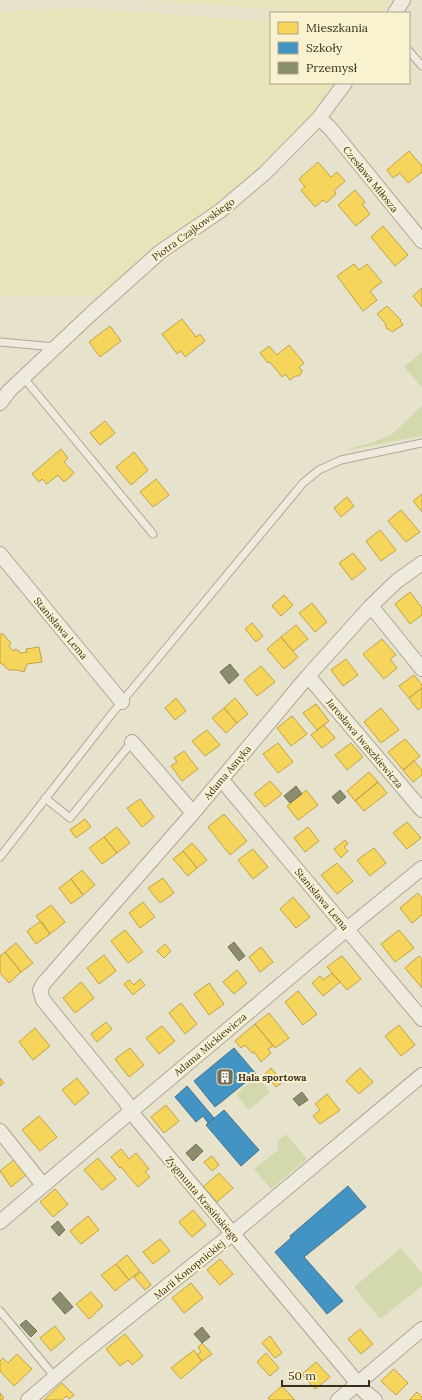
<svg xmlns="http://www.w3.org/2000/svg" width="422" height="1400" font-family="Lora,serif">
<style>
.farmland{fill:#e8e4ba}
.green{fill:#d3d9ac}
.homes{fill:#f6d55c;stroke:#bea348}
.schools{fill:#4393c3;stroke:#417591}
.industry{fill:#8c8c6e;stroke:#747055}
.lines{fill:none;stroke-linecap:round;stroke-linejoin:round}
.lane-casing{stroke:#aca695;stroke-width:9}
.street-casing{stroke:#aca695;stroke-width:16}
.lane{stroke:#eeebde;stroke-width:7}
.street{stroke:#eeebde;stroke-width:14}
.labels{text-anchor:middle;stroke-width:4;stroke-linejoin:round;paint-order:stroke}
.street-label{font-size:10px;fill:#3b2f1b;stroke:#f9f2d0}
.poi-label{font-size:10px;font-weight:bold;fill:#3b2f1b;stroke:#f9f2d0;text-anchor:start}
</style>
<rect width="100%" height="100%" fill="#e7e2cb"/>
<path class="farmland" d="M144 0H391L383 13H330Z
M85 8 271 22V83H336L314 114 278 150 221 200 160 243 103 295 0 296V13L21 10Z"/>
<path class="green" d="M422 352V387L404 367Z
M422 406V436L343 451 373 442 391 435Z
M257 1076 270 1092 249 1110 236 1094Z
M286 1134 307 1159 271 1189 254 1169 278 1150V1141Z
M401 1248 422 1273V1286L380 1319 354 1287Z"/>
<path class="homes" d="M409 151 422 166V172L408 183 400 173 393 178 387 170Z
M318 162 331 177 337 172 345 181 334 191 336 194 326 203 323 200 315 207 301 190 305 187 299 179Z
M355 190 365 202 362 204 370 214 356 226 338 205Z
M383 226 408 255 395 266 371 237Z
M354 264 359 270 367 264 382 282 370 291 377 300 363 311 337 276Z
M422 288V307L413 296Z
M387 306 401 320 400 321 403 325 392 332 389 329H387L385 323 377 314Z
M182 319 196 337 200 334 205 341 185 357 181 351 177 354 162 334Z
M110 326 121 341 100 357 89 342Z
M289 345 304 363 299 367 302 370 301 374 299 376H295L290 380 285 374 282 377 270 362 268 363 260 353 269 346 277 355Z
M105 421 115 433 100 445 90 433Z
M61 449 68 458 64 462 74 473 64 482 58 475 47 484 42 479 39 482 32 474Z
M134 452 148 470 131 485 116 467Z
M156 479 169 495 153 507 140 492Z
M422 494V512L413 501Z
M347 497 354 506 341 517 334 508Z
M401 510 420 532 406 542 388 521Z
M380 530 396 550 381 561 366 541Z
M353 553 366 569 352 580 339 563Z
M410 592 422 608V615L410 624 395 604Z
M284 595 293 605 281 616 272 606Z
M312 603 327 622 315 632 299 613Z
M252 623 263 636 256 642 245 629Z
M296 625 308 639 293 651 281 637Z
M2 633 11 643 9 646 12 650 14 651 15 649 19 651 20 653 27 652 26 649 39 647 42 662 27 664 24 672 18 670H9L6 668 4 665 0 663V635Z
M281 637 298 657 284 669 267 649Z
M382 639 396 655 390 659 397 668 384 679 363 654Z
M346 659 358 675 343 686 331 670Z
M261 666 275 682 257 696 244 680Z
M414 675 422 685V688L409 698 399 686Z
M422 688V707L418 710 409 698Z
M176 698 186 711 175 720 165 708Z
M235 698 248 714 237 723 224 708Z
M316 704 329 721 317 730 303 713Z
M224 708 237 723 226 733 212 718Z
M381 708 399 730 381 743 364 722Z
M292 716 307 734 291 746 277 728Z
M324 725 335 738 322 748 311 735Z
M207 730 220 745 205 756 192 741Z
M405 739 420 756 403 770 388 752Z
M278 743 293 762 278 773 263 754Z
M351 743 363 757 347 770 335 755Z
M184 751 198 769 182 781 171 766 177 762 174 758Z
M414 761 422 770V775L413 782 403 770Z
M369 772 378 782 355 801 347 791Z
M270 781 282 794 265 807 254 794Z
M378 782 387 793 364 811 355 801Z
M306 790 318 805 298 820 287 806Z
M140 799 154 817 142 827 127 808Z
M224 814 247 841 230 855 208 827Z
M85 819 91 827 76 838 70 830Z
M407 822 421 838 407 849 393 833Z
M117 827 130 843 117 853 104 837Z
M308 827 319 841 305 852 294 838Z
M104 837 117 853 102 864 89 848Z
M345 840 348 844 344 847 348 851 341 858 334 849Z
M192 843 207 860 197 868 183 851Z
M374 848 386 863 370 876 357 860Z
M253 849 268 867 253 879 238 860Z
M183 851 197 868 188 876 173 859Z
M337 863 353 881 337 894 321 875Z
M82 870 95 885 83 895 71 879Z
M163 878 174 893 160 903 148 888Z
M71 879 83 895 71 904 59 888Z
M418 893 422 898V915L412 923 400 908Z
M293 897 310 917 296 928 280 909Z
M143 902 155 917 140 928 129 913Z
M51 905 65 922 50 934 36 916Z
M41 921 50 934 36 944 27 931Z
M125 930 143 952 128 963 111 941Z
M399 930 414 948 395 962 381 944Z
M16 943 33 963 21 972 5 952Z
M165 944 171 951 164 958 157 951Z
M261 947 273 962 260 972 249 957Z
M5 952 21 972 9 983 0 973V956Z
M104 955 116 971 99 984 87 968Z
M342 956 361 979 347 990 327 967Z
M419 956 422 959V988L405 968Z
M237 970 247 983 234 994 223 982Z
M332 973 340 982 323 996 312 983 320 976 323 980Z
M140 979 145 985 133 995 124 984 129 980 134 985Z
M81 982 94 998 75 1013 63 998Z
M209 983 224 1004 209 1015 194 994Z
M298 991 317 1014 303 1025 285 1002Z
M181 1003 197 1024 185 1034 169 1013Z
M269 1013 289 1038 275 1048 255 1024Z
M106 1022 112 1029 97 1042 91 1034Z
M255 1024 273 1046 268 1049 271 1053 261 1062 254 1052 252 1053 245 1045 241 1048 235 1041Z
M399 1025 415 1045 401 1056 385 1036Z
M162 1026 175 1041 159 1054 146 1038Z
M35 1028 50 1046 33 1060 19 1042Z
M130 1048 144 1065 129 1077 115 1059Z
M271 1068 283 1082 276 1087 265 1074Z
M360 1068 373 1082 359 1094 346 1081Z
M0 1078 4 1083 0 1086Z
M77 1078 89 1093 75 1105 62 1090Z
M327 1094 340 1110 320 1124 313 1116 320 1110 315 1104Z
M166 1105 179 1121 164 1133 151 1117Z
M39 1116 57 1137 40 1151 22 1130Z
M121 1149 129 1159 136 1153 149 1169 145 1172 150 1177 138 1187 121 1167 120 1168 111 1157Z
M212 1156 219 1165 212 1171 204 1162Z
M98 1158 116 1179 102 1190 84 1170Z
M15 1159 27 1174 11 1187 0 1171Z
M219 1173 233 1188 217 1202 203 1187Z
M55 1189 68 1204 53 1217 40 1202Z
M193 1210 206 1225 192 1237 179 1222Z
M88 1216 99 1230 81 1244 70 1231Z
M160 1239 170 1251 153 1264 143 1252Z
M127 1255 140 1271 129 1280 116 1264Z
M220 1259 233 1274 220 1285 207 1270Z
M116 1264 129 1280 115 1291 101 1275Z
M141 1272 151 1285 145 1290 134 1277Z
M191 1283 203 1298 184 1313 172 1298Z
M91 1292 103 1306 89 1319 76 1304Z
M55 1326 65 1339 51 1351 40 1338Z
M360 1329 373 1344 361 1354 348 1339Z
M125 1334 143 1356 132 1365 128 1360 120 1366 106 1349Z
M270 1336 282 1353 275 1358 262 1343Z
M202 1343 212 1354 202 1361 197 1355 201 1352 198 1347Z
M194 1350 202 1361 181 1379 171 1368Z
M266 1353 279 1368 270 1376 257 1362Z
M17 1354 32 1369 14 1386 0 1371V1361L3 1358 8 1363Z
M316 1362 330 1377 315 1389 302 1374Z
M394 1369 408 1383 396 1395 381 1381Z
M62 1383 74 1395 69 1399 66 1396 62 1400H44Z
M282 1386 295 1400H270L268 1398Z
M417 1392 422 1397V1400H409Z
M0 1393 4 1398 2 1400H0Z"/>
<path class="schools" d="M234 1048 256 1074 215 1107 194 1081Z
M187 1086 214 1118 208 1123 203 1116 196 1122 175 1097Z
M224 1110 259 1150 241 1166 206 1125Z
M348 1186 366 1207 304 1257 343 1301 327 1314 275 1252 291 1238 290 1236Z"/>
<path class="industry" d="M230 664 239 675 229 684 220 672Z
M296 786 302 794 290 803 284 796Z
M340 790 346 797 338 804 332 797Z
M234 942 245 956 239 961 228 947Z
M302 1092 308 1100 299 1106 293 1099Z
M196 1144 203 1151 193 1161 186 1153Z
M58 1221 65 1230 59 1236 51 1227Z
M60 1292 73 1307 65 1314 52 1299Z
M26 1320 37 1331 31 1337 20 1325Z
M202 1327 210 1337 202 1343 194 1334Z"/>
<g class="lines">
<g class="lane-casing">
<path id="lane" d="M409 51 422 66
M0 342 55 347
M23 377 153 534
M45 798 70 818 132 742
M0 857 110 716 303 483 319 470 341 460 422 443
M0 1311 55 1377"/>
</g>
<g class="street-casing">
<path id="street" d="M395 13 403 0
M319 118 330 128 422 241
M0 403 9 391 92 313 160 252 220 211 265 173 319 118 345 83
M0 554 122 702
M371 606 422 669
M308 676 422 810
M132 742 193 813
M221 779 422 1019
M0 1131 43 1185
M0 1222 347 929 422 868
M28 1400 82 1354 232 1234 422 1075
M338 1400 422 1329
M375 1400 365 1392 131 1112 126 1102 43 1000 40 990 44 983 193 813 308 676 371 606 397 581 422 563"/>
</g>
<use href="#lane" class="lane"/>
<use href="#street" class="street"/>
</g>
<defs>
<g id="building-square" transform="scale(0.9)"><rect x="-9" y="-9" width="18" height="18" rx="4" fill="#776e59" stroke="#f9f2d0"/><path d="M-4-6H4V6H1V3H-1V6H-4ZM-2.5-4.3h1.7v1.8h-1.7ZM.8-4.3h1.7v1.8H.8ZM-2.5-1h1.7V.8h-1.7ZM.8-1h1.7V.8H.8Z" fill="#fff"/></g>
</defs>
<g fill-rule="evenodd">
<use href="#building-square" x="225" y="1077"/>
</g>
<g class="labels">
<g class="street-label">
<text transform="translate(371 179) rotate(51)" y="4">Czesława Miłosza</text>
<text transform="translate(193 229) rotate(-36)" y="4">Piotra Czajkowskiego</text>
<text transform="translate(61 628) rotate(50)" y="4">Stanisława Lema</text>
<text transform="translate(365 743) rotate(50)" y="4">Jarosława Iwaszkiewicza</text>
<text transform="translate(227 772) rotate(-50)" y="4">Adama Asnyka</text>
<text transform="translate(322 899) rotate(50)" y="4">Stanisława Lema</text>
<text transform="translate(210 1044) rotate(-40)" y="4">Adama Mickiewicza</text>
<text transform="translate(203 1199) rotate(50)" y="4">Zygmunta Krasińskiego</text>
<text transform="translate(189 1269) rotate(-39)" y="4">Marii Konopnickiej</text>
</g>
<g class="poi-label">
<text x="238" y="1081">Hala sportowa</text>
</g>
</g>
<rect x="270" y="12" width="140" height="72" fill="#f9f2d0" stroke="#ada488"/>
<rect x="278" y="22" width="20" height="12" fill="#f6d55c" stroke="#ada488"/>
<text x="306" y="32" font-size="12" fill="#3b2f1b">Mieszkania</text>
<rect x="278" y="42" width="20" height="12" fill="#4393c3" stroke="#ada488"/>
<text x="306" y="52" font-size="12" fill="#3b2f1b">Szkoły</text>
<rect x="278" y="62" width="20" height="12" fill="#8c8c6e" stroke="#ada488"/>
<text x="306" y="72" font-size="12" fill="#3b2f1b">Przemysł</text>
<path d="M282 1380v6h87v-6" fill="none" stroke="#3b2f1b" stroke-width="2"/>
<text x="288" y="1380" font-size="12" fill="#3b2f1b" stroke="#f9f2d0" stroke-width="3" paint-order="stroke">50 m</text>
</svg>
